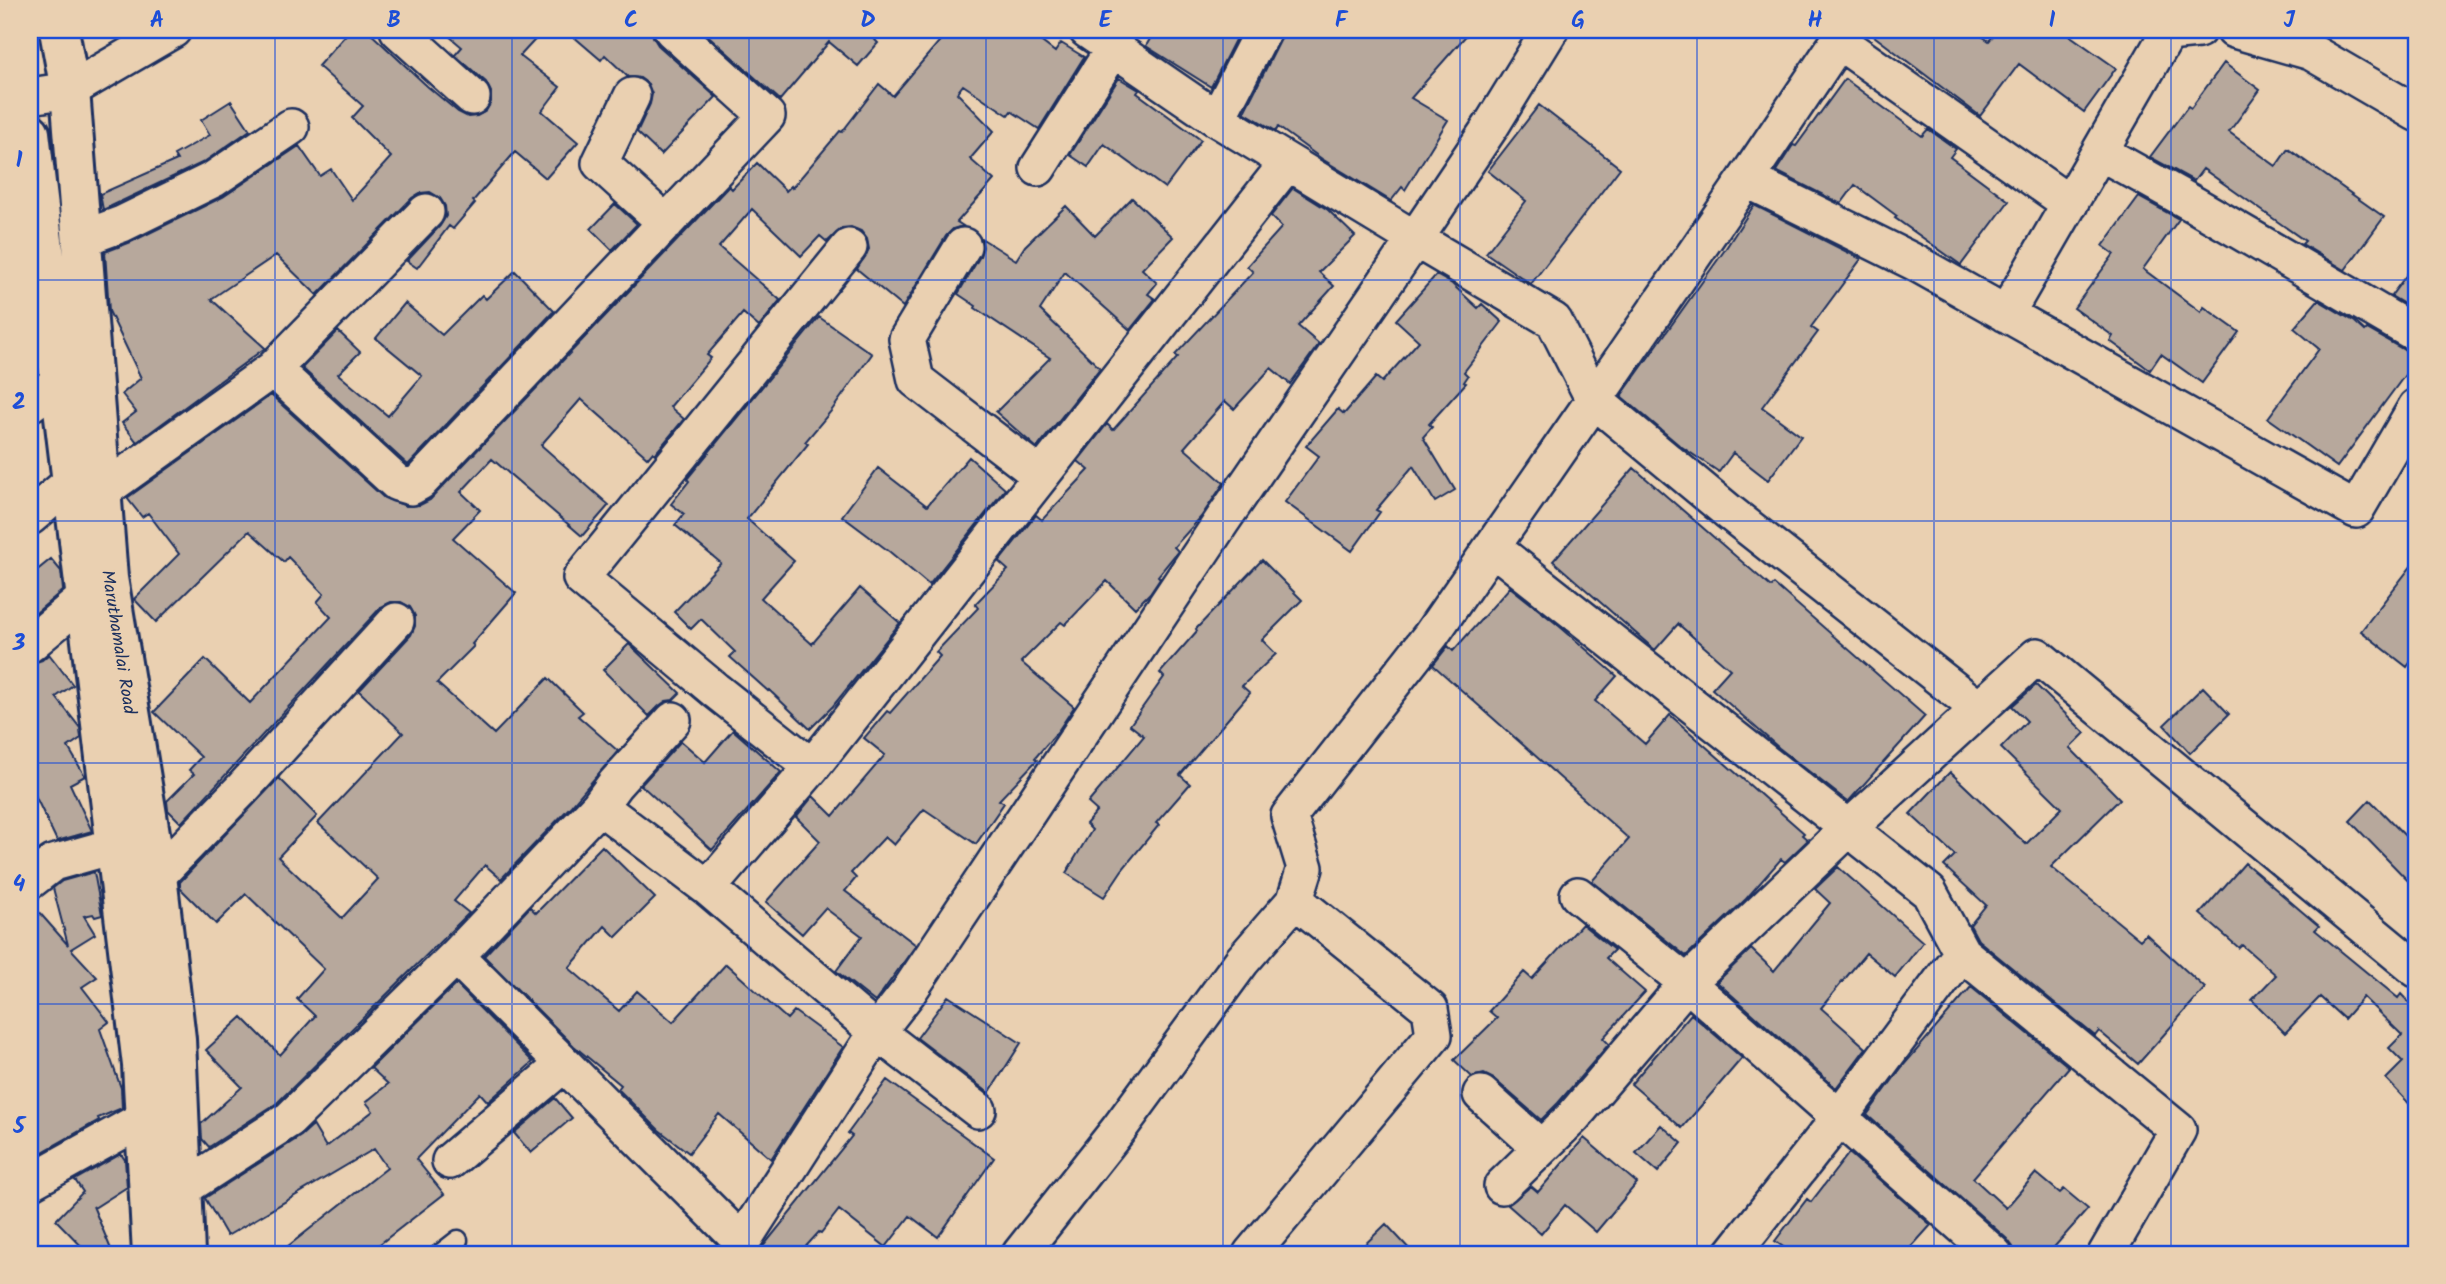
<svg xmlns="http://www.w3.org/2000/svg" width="2446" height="1284" font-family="Kalam,sans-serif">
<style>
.building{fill:#b7a89c;stroke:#1b2f5e;stroke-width:2}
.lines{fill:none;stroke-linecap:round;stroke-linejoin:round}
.service-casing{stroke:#1b2f5e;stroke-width:23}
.minor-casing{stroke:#1b2f5e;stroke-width:40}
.primary-casing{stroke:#1b2f5e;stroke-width:44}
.service{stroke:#ead0b1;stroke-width:18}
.minor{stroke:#ead0b1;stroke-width:35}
.primary{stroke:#ead0b1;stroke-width:38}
.grid{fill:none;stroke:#1d4ed8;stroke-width:2;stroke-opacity:0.55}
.labels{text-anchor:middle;stroke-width:5;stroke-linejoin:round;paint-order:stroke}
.street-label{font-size:18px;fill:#1b2f5e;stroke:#ead0b1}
.neatline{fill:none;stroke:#1d4ed8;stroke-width:2.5}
.grid-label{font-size:23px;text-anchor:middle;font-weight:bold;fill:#1d4ed8}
</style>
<rect width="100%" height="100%" fill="#ead0b1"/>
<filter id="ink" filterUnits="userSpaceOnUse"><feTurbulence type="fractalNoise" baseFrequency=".0143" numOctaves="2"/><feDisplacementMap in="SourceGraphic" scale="14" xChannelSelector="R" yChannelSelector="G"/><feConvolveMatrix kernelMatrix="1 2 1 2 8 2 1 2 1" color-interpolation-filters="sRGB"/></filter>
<g filter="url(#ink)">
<path class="building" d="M350 30H367L427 86 458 112 468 117 477 116 486 111 491 102V92L486 82 455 55 462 47 442 30H544L520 56 560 87 542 111 578 142 546 178 515 152 473 201 475 203 453 229 449 226 417 268 407 261 440 226 446 216 445 206 440 198 430 192 420 193 412 198 317 295 276 255 211 299 265 348 137 442 122 423 136 412 122 394 141 378 109 311 105 252 131 242 223 197 299 146 320 176 331 169 352 200 391 157 352 118 363 106 318 66Z
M566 30H652L653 37 658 45 716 97 661 155 637 132 650 104 652 94 648 84 640 78 628 77 605 55 601 60Z
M702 30H884L875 40 878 43 858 66 829 42 780 100Z
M949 30H1026L1055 52 1061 43 1084 57 1039 129 1011 111 1008 115 963 85 957 93 994 131 970 159 994 180 957 222 963 226 953 229 946 236 903 307 857 269 869 249 867 239 861 231 851 227 842 228 827 242 820 236 801 256 752 209 719 247 780 300 759 327 743 313 707 355 711 358 670 407 684 419 655 454 653 452 648 458 581 399 541 445 609 505 582 536 492 459 461 492 480 510 453 538 516 593 472 644 474 646 437 683 494 734 548 678 583 712 578 716 618 751 571 806 501 879 485 865 454 901 469 913 277 1103 209 1147 202 1139 201 1124 242 1087 206 1050 242 1017 280 1055 315 1016 297 999 324 969 246 894 216 924 180 888V882L279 778 317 816 278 857 342 918 378 879 318 823 403 733 359 691 411 635 415 626V616L410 607 401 602H391L381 607 181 823 168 810 167 801 194 774 189 770 201 757 154 712 205 659 250 703 331 617 317 602 324 594 288 557 284 562 249 531 156 622 134 599 179 554 148 513 142 517 127 498 271 395 384 498 406 506 420 505 430 500 729 186 732 189 757 163 786 191 791 186 792 188 840 131 842 132 879 84 893 96Z
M1155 30H1240L1211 87 1146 46Z
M1283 30H1471L1411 98 1448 120 1405 190 1402 187 1391 201 1322 159 1278 127 1276 131 1244 112 1281 39Z
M1866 30H1973L1989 41 1998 30H2062L2116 68 2084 112 2019 64 1980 116Z
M2224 63 2260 90 2229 132 2276 166 2288 149 2384 217 2345 270 2302 244 2305 241 2203 169 2194 181 2150 157 2188 106 2191 108Z
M1119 78 1139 90 1137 93 1201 140 1165 188 1104 144 1088 167 1070 155Z
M1845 79 1922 136 1928 129 1956 149 1950 157 2009 201 1961 265 1895 218 1897 216 1855 185 1841 204 1776 171 1793 145 1796 146Z
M231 101 250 130 204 162 103 210 100 194 177 160 174 155 210 135 201 120Z
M1539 105 1620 168 1531 284 1486 253 1526 201 1488 171Z
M1293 188 1328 210 1355 236 1319 272 1334 286 1298 326 1319 344 1290 384 1271 368 1234 409 1225 401 1184 448 1224 483 1201 517 1174 547 1178 551 1158 576 1160 578 1150 593 1135 608 1107 581 1065 625 1061 622 1021 662 1074 707 1058 731 1035 758 1037 760 999 800 1004 803 976 844 924 809 894 845 885 837 851 873 856 878 845 891 916 945 875 1002 836 971 862 936 825 908 802 934 766 902 820 841 796 817 813 796 833 816 885 755 864 738 887 711 890 713 940 656 936 652 978 608 975 604 1008 570 999 562 1036 515 1042 520 1089 470 1078 461 1107 424 1113 430 1178 357 1175 355 1253 272 1247 266 1282 227 1271 216Z
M2139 197 2179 219 2143 269 2201 312 2204 307 2239 332 2202 383 2161 354 2150 370 2110 341 2113 336 2074 308 2114 254 2103 246Z
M1132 198 1173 237 1142 269 1157 283 1148 294 1155 299 1130 330 1065 272 1040 310 1100 368 1037 448 996 412 1050 358 975 308 976 306 958 294 980 256 983 247 981 238 1016 260 1025 246 1066 206 1095 236Z
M615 204 637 224 612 250 591 229Z
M1754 205 1861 259 1811 327 1818 332 1762 407 1801 436 1768 480 1733 453 1719 472 1679 445 1621 396 1724 251Z
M2416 262V311L2391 296Z
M515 271 554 311 408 465 302 368 338 331 360 352 338 374 388 416 422 376 376 338 405 303 442 335 482 295 486 299Z
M1436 275 1452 284 1478 308 1482 304 1502 322 1464 372 1468 376 1464 382 1466 383 1429 424 1432 427 1423 437 1455 490 1435 502 1413 466 1376 510 1380 512 1352 551 1285 502 1319 456 1306 446 1338 409 1344 414 1376 377 1382 382 1419 341 1396 320Z
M2318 300 2355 322 2365 331 2367 329 2406 351 2416 354V360L2337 467 2268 418 2319 349 2294 328Z
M819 317 872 354 832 410 805 442 808 444 747 519 794 561 761 598 812 644 860 588 900 623 833 706 810 729 769 690 768 691 730 657 735 652 701 619 691 629 674 612 721 563 675 525 684 514 671 504 689 481 687 479Z
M969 457 1005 489 929 585 890 552 842 516 878 468 927 506Z
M1634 468 1771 587 1774 584 1925 716 1848 802 1779 748 1712 689 1730 669 1678 624 1655 650 1553 561Z
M51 559 61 571 63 590 30 618V576Z
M1262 560 1302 600 1262 640 1276 654 1242 686 1250 693 1180 775 1190 784 1156 823 1159 825 1122 870 1104 897 1066 873 1092 830 1086 824 1097 811 1088 803 1144 736 1130 725 1164 677 1160 673 1197 631 1196 629Z
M2416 560V654L2407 667 2361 631Z
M1510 587 1558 625 1617 676 1595 701 1645 744 1670 715 1804 833 1802 835 1808 840 1785 862 1781 859 1746 899 1686 956 1592 881 1629 839 1433 665 1448 646 1453 651Z
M629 644 680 693 673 700 666 701 659 706 649 716 603 670Z
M49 654 73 685 56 697 80 728 81 738 68 747 85 776 70 784 92 831 57 841 30 785V664L42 660Z
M2036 685 2085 733 2070 748 2120 799 2051 867 2140 940 2146 934 2205 988 2138 1064 2099 1031 2095 1036 1978 940 1970 925 1986 905 1944 866 1955 855 1910 814 1950 772 2026 844 2062 808 2001 748 2027 721 2012 706Z
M2203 687 2229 714 2190 753 2164 725Z
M733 730 781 772 712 850 641 785 681 741 705 762Z
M2370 800 2416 847V889L2350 821Z
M602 846 655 898 616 937 605 926 569 968 619 1011 637 991 673 1022 726 964 787 1019 794 1011 843 1047 771 1159 719 1114 689 1153 659 1130 618 1089 621 1085 574 1046 484 956 530 907 536 913Z
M2245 863 2319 926 2315 930 2398 998 2401 994 2416 1010V1111L2386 1079 2403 1062 2389 1048 2402 1035 2363 997 2344 1019 2320 997 2285 1033 2252 1000 2276 975 2242 945 2239 948 2200 914Z
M1838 867 1923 942 1895 977 1866 953 1821 1008 1866 1048 1836 1088 1717 982 1751 949 1774 971 1830 903 1815 889Z
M94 872 102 915 95 917 93 914 84 916 95 934 71 949 97 977 82 987 109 1022 100 1029 121 1088 122 1108 98 1118 99 1120 30 1159V902L68 945 53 888 62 881Z
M1582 924 1614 950 1606 958 1645 992 1603 1038 1609 1044 1558 1103 1541 1120 1494 1079 1484 1074 1472 1077 1454 1060 1497 1018 1489 1011 1524 972 1532 979Z
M456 984 533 1062 488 1102 480 1093 416 1159 444 1194 367 1254H278L387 1168 374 1149 227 1236 205 1198 301 1136 313 1125 326 1147 373 1111 366 1102 388 1084 371 1068Z
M1971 987 2069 1067 1973 1178 2006 1208 2036 1173 2060 1193 2064 1189 2088 1209 2048 1254H2014L2013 1247 2007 1239 1867 1115 1902 1067Z
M948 996 1021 1043 989 1093 917 1038Z
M1691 1014 1742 1058 1682 1128 1631 1084Z
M887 1080 994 1158 938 1237 910 1216 886 1247 839 1210 821 1233 819 1232 799 1254H757L852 1136 848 1133Z
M555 1098 572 1118 531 1153 514 1133Z
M1661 1125 1682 1143 1658 1172 1636 1153Z
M1584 1138 1637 1183 1596 1232 1565 1205 1541 1234 1508 1205 1531 1186 1538 1192Z
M1849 1153 1931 1225 1905 1254H1793L1775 1241 1807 1199 1811 1202Z
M121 1154 125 1160 127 1187 94 1208 93 1206 113 1254H89L56 1220 83 1192 75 1180Z
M1386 1224 1414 1254H1355Z"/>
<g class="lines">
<g class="service-casing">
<path id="service" d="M440 1254 458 1240"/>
</g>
<g class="minor-casing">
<path id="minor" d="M398 30 472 97
M1087 30 1217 119 1263 30
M1550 30 1491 126 1415 239 1554 321 1594 400 1746 179 1914 262 2356 510 2416 407
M2234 30 2311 52 2416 113
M2168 33 2198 30
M1838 41 2070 204
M30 96 70 90 173 30
M632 96 600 163 666 223
M2100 152 2195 205 2416 334
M1038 168 1114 48
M1746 179 1846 30
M81 239 122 224 214 179 291 127
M963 246 907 339 916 380 1041 476
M2006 314 2168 33 2163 30
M273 369 426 212
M30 404 60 381
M101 492 273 369 397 483 411 487 420 482 767 116 672 30
M30 517 70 483
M1492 547 1929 892 1962 953 1840 1117 1732 1254
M30 644 85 598
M812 767 715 690 581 578 849 247
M599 806 708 888 877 1032 909 991 1222 521 1415 239 1217 119
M157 876 241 790 396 621
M30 881 53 863 117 845
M708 888 812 767 1288 162
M1578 895 1687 983 1994 1254
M1962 953 2178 1130 2106 1254
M456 956 742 1242 877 1032 978 1110
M1481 1094 1540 1147
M450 1161 564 1064
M30 1182 145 1118
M1502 1186 1573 1117 1687 983 1849 828 1979 709
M159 1194 182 1189 290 1119 456 956 599 806 615 784 673 720
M1020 1254 1118 1130 1242 961 1295 900 1305 868 1289 816 1431 635 1594 400 1729 512 1979 709 2037 656 2416 969
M1251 1254 1434 1035 1430 1009 1295 900"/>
</g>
<g class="primary-casing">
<path id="primary" d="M59 30 70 90 108 578 157 876 176 1039 185 1254
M30 133 142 1065 152 1254"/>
</g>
<use href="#service" class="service"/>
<use href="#minor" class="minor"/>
<use href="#primary" class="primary"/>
</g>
</g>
<path class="grid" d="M275 30V1254M512 30V1254M749 30V1254M986 30V1254M1223 30V1254M1460 30V1254M1697 30V1254M1934 30V1254M2171 30V1254M30 280H2416M30 521H2416M30 763H2416M30 1004H2416"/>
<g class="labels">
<g class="street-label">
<text transform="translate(119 642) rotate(81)" y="6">Maruthamalai Road</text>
</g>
</g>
<rect width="2446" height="1284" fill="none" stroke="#ead0b1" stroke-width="77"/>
<rect x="38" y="38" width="2370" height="1208" class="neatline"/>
<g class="grid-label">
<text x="157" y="27">A</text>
<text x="394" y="27">B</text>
<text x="631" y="27">C</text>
<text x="868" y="27">D</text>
<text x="1105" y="27">E</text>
<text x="1341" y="27">F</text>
<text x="1578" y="27">G</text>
<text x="1815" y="27">H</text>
<text x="2052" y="27">I</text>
<text x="2289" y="27">J</text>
<text x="19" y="167">1</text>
<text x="19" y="409">2</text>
<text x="19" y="650">3</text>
<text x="19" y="891">4</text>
<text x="19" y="1133">5</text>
</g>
</svg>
